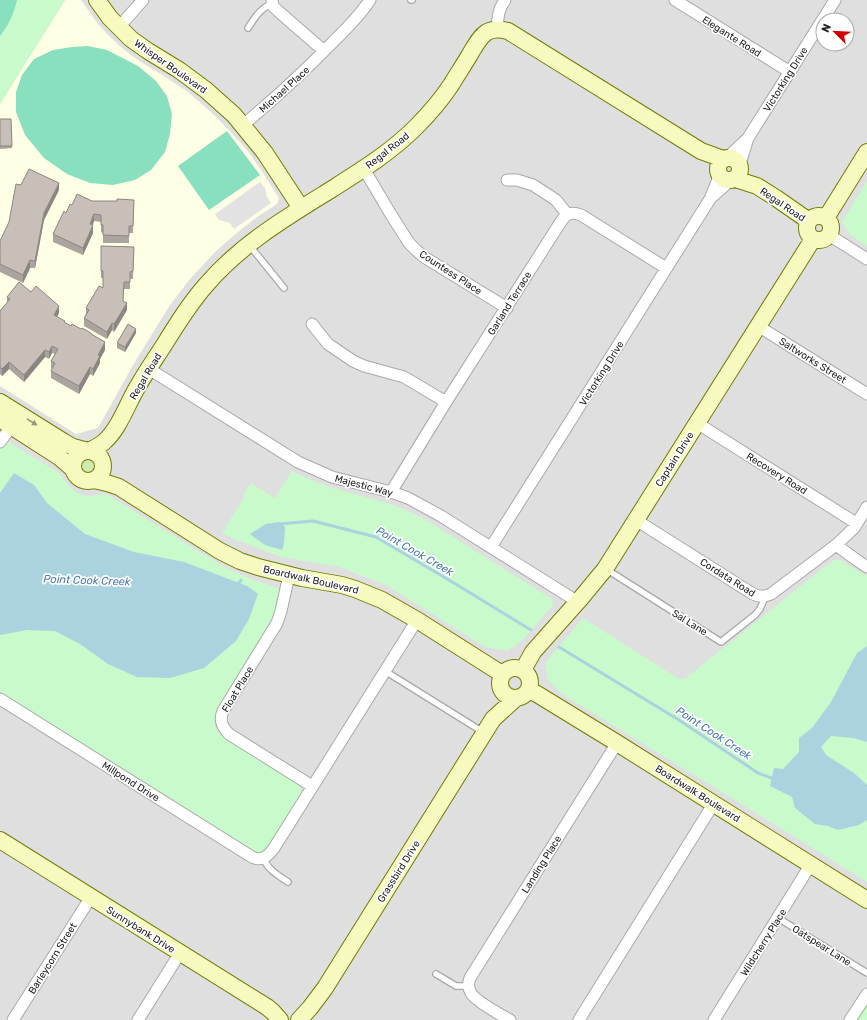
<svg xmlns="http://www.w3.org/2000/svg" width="867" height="1020" font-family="Rubik,sans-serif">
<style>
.residential{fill:#e0dfdf;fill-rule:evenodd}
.education{fill:#ffffe5}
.grass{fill:#cdebb0}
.park{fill:#c8facc}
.pitch{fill:#88e0be}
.parking{fill:#e2e2e2}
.water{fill:#aad3df}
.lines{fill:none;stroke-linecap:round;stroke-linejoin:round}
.stream{stroke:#aad3df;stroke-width:3}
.lane-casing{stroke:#a9a9a9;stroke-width:8}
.street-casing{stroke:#a9a9a9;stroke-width:13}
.secondary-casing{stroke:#707d05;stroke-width:18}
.lane{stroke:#fff;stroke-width:5.5}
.street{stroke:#fff;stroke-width:11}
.secondary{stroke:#f7fabf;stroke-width:16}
.wall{fill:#aba49e}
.shaded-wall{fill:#8b8681}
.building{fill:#c7bfb8;stroke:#8b8681}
.oneway{fill:#979978}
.labels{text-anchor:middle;stroke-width:3.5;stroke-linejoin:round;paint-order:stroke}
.street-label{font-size:10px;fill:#222;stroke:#fff}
.water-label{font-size:11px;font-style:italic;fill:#4a7aab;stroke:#fff}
</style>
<rect width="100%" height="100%" fill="#f2efe9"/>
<path class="residential" d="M0 0H867V1020H0ZM823 20H847V44H823Z"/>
<path class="education" d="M65 0H81L98 24 109 36 122 48 139 61 164 76 188 92 213 114 230 131 247 150 261 170 279 198 277 204 257 217 238 232 215 252 190 279 170 305 133 365 98 428 76 434 0 386V104Z"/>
<path class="grass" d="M82 466a7 7 0 1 1 14 0a7 7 0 1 1-14 0Z"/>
<path class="park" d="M0 0H65L0 104Z
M867 182V246C855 238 847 235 842 221Z
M7 441 58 472C63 476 65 481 68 485 73 492 82 496 90 496 96 496 102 493 108 495L226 568 251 579 281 589 275 617 216 715C213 721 214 728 220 733L295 780C300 785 303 790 300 797L270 845 266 850 260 853 252 852 0 694V447Z
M292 471 304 477 332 488 388 503 412 513 426 520 552 599 553 605 523 640 507 651 485 647 386 585 339 567 281 557 271 553 232 538 222 533 245 496 243 495 251 483 275 498Z
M833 560H840L860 572 867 575V882L743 805 562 694 548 680 545 663 583 618 679 679 686 678Z
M867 1002V1020H855Z"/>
<path class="pitch" d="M0 0H17C14 13 9 25 0 36Z
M88 46 107 50 138 66 156 81 167 96 172 114 170 134 165 152 151 170 135 180 113 185 90 183 67 174 44 158 25 135 16 112V92L22 75 34 59 53 50 72 47Z
M227 131 260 175 209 210 178 166Z"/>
<path class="parking" d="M260 182 265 188 267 197 271 203 234 229 230 223 219 220 215 214Z
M268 219H272L241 241 240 239Z
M222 255H225L191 292 192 286 205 272 220 256Z
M187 293H191L162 335V330L178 304Z
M497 723 498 727 497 729 331 994 311 1020H307Z
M21 846H27L80 880 82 884Z
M15 857 71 892H65L17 862Z
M104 912 161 948H154L108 919Z
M198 957H205L281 1005 283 1010Z
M192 968 263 1012H257L195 973Z"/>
<path class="water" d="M14 473 34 485 47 503 85 534 134 552 184 562 247 586 258 594 249 619 236 641 204 668 170 678 137 677 108 664 80 644 55 631 27 630 0 635V493Z
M279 522 285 527 284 543 282 550 265 545 250 534 266 524Z
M867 646V742L853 738 831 736 821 747 826 755 854 773 867 785V820L859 825 838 830 828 826 815 824 795 808 792 797 770 786 774 768 783 769 799 752V738L812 728 831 702 857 653Z"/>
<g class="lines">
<path class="stream" d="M279 526V524L313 521 376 537 454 583 531 630
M237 584 239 583 241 580
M559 647 679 720 758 773 774 779"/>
<g class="lane-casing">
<path id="lane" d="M411 0H412
M248 28C256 16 259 10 272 3
M250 246 284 288
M606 569 721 642 755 615 760 609 765 597
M385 671 483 732
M264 859C268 870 278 875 288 882
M778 918 867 973
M436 974 456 986H469"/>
</g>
<g class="street-casing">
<path id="street" d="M272 0 273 6 278 11 324 51
M675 0 790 72
M119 27 143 0
M497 29C498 18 498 9 505 0
M243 125C274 99 303 73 331 44 345 30 359 17 370 0
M727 158 746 140
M740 164 742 157 748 138 835 0
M364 169 390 213 409 243 416 250 424 257 507 308
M507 180H517L533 185 556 200 567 214
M712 197 730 181
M829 235 867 259
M312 324 328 344 353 361 364 366 404 377 446 402
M758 326 867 394
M149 369 298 462 332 477 391 492 408 498 441 516 578 602
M697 423 856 523
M0 442 11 427
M391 492 446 402 560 223C566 214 570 211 581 215L666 268
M636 520 753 594C761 597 764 597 771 594L836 545 854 528 867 507
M836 545 858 561 867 567
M491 547 710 199 717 182 719 174
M289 575 281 611 277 623 223 711C219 720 222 727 229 734L312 786
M0 699 252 857C262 862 268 856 274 848L417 620
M13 1020 91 897
M138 1020 180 953
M510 1020C501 1015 475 1001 471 993 468 988 468 983 470 978L617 743
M579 1020 714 803
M714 1020 811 864
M850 1020 867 994"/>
</g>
<g class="secondary-casing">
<path id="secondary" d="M97 0 110 18 131 39 148 51 179 70 206 90 234 115 265 153 301 208
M718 169a11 11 0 1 1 22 0a11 11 0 1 1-22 0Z
M735 179 757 186 776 198 809 221
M807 228a12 12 0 1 1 24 0a12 12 0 1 1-24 0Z
M826 218 867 152
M0 402 64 442 73 447 88 451
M0 419 59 457 73 469
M73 466a15 15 0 1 1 30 0a15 15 0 1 1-30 0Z
M89 451C94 448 100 446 105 441 120 427 127 404 138 386 146 372 155 359 164 345 177 324 190 303 206 285 241 244 287 217 332 189 362 170 391 152 416 127 429 114 441 100 451 85 457 75 463 66 469 56 474 48 479 37 487 32 494 28 501 29 508 31L701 151 723 159
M94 480 107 483 119 487 220 551 240 561 258 567 302 578 342 585 355 589 382 600 417 620 502 674
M500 683a15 15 0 1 1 30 0a15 15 0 1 1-30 0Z
M523 670 533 652 581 598 605 569 813 239
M528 690 537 694 617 743 867 900
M0 840 267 1007 273 1012 280 1020
M299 1020 310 1008 325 988 493 719 516 698"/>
</g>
<use href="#lane" class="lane"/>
<use href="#street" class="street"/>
<use href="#secondary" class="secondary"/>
</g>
<path class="wall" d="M0 119H11L12 148 0 149Z
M59 190 44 220 35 268H30L23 283 0 272V241Z
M134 200 133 233H129V243H103V233L101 232V222L94 221 93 225V233L83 255 53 242V234L66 213 72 205 92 201H117Z
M101 246 134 247 133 279H130V289H124L123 301 127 310 114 332 112 330 107 339 84 326V318L86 315V308L103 288V278H101Z
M31 292 59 313 57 317 65 323 91 334 105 350 100 359V363L93 376 90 374 79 394 51 378V371L52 369 51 368V361L55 354 52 353 49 359 45 357 24 382 9 369 2 376 0 374V311L7 303V297Z
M136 333 125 352 117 348V343Z"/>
<path class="shaded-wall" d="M59 183V190L44 220 35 268V261L44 213Z
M94 214V221L90 231 93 225V233L83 255V248L90 224Z
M30 260V268L23 283V275Z
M127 303V310L114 332V324Z
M59 306V313L54 322V315Z
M112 323V330L107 339V332Z
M136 329V333L125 352V347Z
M105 342V350L100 359V363L93 376V369L98 355Z
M52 346V353L49 359V352Z
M45 350V357L24 382V375Z
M9 362V369L2 376V369Z
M90 367V374L79 394V386Z"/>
<path class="building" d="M0 119H11L12 146H0Z
M29 169 59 183 44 213 35 261 30 260 23 275 0 264V241L9 222 16 184 21 185Z
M77 194 92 201H117V199L134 200 133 226H129V236L103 235V225H101V215L94 214 90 224 93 225 83 248 53 234 64 211 66 213 70 204 72 205Z
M101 246 134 247 133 271 130 272V282H124L123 301 127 303 114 324 112 323 107 332 84 318 89 310 86 308 99 286 103 288V271H101Z
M19 282 31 292 36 286 59 306 54 315 65 321 64 322 71 326 72 324 81 329 82 328 91 333V334L105 342 98 355 100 356 93 369 90 367 79 386 51 371 55 363 51 361 58 349 52 346 49 352 45 350 24 375 9 362 2 369 0 367V311L10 299 7 297Z
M128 324 136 329 125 347 117 343Z"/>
<defs><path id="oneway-solid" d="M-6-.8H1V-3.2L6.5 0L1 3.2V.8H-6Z"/></defs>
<use class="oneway" href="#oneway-solid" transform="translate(32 422) rotate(32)"/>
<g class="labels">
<g class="street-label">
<text transform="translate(732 36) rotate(32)" y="4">Elegante Road</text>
<text transform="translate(171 66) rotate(35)" y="4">Whisper Boulevard</text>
<text transform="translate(785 79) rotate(-58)" y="4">Victorking Drive</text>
<text transform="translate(284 89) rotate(-42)" y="4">Michael Place</text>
<text transform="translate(387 150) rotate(-38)" y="4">Regal Road</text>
<text transform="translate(783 204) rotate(34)" y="4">Regal Road</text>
<text transform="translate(451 272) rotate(33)" y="4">Countess Place</text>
<text transform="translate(509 303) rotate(-58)" y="4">Garland Terrace</text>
<text transform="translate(813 360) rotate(32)" y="4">Saltworks Street</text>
<text transform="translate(601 373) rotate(-58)" y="4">Victorking Drive</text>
<text transform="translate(145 376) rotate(-59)" y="4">Regal Road</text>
<text transform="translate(674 459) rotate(-58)" y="4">Captain Drive</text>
<text transform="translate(777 473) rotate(32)" y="4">Recovery Road</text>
<text transform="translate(364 485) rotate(15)" y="4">Majestic Way</text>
<text transform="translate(728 577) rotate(32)" y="4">Cordata Road</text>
<text transform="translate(311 579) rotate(13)" y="4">Boardwalk Boulevard</text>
<text transform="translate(690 622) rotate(32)" y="4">Sal Lane</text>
<text transform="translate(237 689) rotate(-59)" y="4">Float Place</text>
<text transform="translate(131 781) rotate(32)" y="4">Millpond Drive</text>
<text transform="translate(698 793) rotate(32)" y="4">Boardwalk Boulevard</text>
<text transform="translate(541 864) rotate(-58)" y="4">Landing Place</text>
<text transform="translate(398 871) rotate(-58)" y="4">Grassbird Drive</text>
<text transform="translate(141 929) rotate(32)" y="4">Sunnybank Drive</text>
<text transform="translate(763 942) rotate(-58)" y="4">Wildcherry Place</text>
<text transform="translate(822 945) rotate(32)" y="4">Oatspear Lane</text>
<text transform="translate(52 958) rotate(-58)" y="4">Barleycorn Street</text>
</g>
<g class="water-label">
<text transform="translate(415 551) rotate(30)" y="4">Point Cook Creek</text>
<text transform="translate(87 580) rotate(2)" y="4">Point Cook Creek</text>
<text transform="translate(714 733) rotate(33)" y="4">Point Cook Creek</text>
</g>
</g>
<g transform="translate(835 32) rotate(294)"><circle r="19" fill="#ffffff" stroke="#a7a7a7"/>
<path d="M0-3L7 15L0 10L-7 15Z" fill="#d40000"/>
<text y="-6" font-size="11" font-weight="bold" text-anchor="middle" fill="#222222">N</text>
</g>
</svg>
